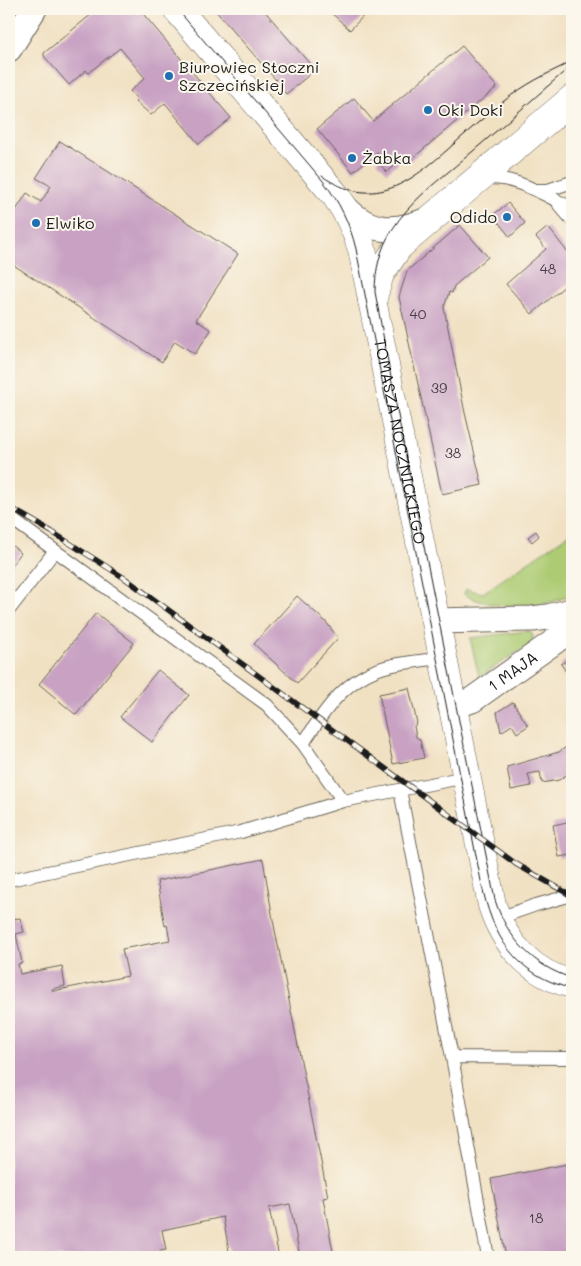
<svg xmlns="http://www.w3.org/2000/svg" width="581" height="1266" font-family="Mali,sans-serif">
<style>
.green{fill:#accb72;stroke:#647447}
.building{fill:#c8a1c3}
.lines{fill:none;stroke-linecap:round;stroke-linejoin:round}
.lane-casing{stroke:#676156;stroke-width:14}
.street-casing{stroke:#676156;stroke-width:27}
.secondary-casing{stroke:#676156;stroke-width:29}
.lane{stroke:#fff;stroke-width:12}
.street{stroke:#fff;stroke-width:25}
.secondary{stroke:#fff;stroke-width:28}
.tram{stroke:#1c1c1c;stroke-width:1}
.rail-casing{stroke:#1c1c1c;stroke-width:5.5}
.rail{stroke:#fbf7ec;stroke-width:4;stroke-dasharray:11;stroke-linecap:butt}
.poi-dot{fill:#1f6fb2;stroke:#fbf7ec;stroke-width:2}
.labels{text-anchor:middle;stroke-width:4;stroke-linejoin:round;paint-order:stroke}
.number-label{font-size:14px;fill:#473d46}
.poi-label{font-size:16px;fill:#1c1c1c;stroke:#fbf7ec;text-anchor:start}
.street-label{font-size:16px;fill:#1c1c1c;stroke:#fbf7ec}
</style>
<rect width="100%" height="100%" fill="#fbf7ec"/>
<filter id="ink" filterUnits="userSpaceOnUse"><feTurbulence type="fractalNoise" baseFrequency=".02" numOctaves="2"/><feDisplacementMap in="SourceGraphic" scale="10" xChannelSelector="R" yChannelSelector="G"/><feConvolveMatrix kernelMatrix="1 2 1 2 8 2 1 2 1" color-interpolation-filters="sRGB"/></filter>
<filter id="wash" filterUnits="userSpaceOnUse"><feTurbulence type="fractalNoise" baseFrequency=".0096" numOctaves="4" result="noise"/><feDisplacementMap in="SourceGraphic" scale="20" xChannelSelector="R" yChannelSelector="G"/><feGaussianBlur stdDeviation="1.12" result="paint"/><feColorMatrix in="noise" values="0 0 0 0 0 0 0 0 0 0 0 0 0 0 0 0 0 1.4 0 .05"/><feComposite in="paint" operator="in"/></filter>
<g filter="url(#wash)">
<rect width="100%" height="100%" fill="#f1e1c3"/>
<path class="green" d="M572 532V593C547 610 490 611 464 594L466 589 483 593Z
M527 631H530L533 636 532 643 479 677 470 638Z"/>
<g id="blocks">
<path class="building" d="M98 9H139L231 118 199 144 165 103 151 115 135 101 137 99 130 91 145 78 120 48 88 73 86 70 69 85 44 56V53Z
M214 9H263L315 70 286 94 275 81 276 80Z
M327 9H370L350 30Z
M462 46 497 87 407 163 403 159 387 172 377 161 381 157 377 152 353 172 317 129 354 98 373 121Z
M60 141 238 254 196 320 211 330 195 354 175 341 162 362 9 262V221L27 193 41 202 51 186 36 178Z
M508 203 525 223 510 237 493 215Z
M460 225 488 257 454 286 452 293 449 292 444 308 465 413 482 485 442 494 399 297 407 271Z
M548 227 572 258V280L532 314 506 284 546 249 536 237Z
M536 531 539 536 532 542 528 537Z
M9 543 21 553 9 569Z
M297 596 326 622 338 638 297 683 254 644Z
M96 613 134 643 76 715 39 684Z
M572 657V672L568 675 561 664Z
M158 670 189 695 152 742 120 717Z
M409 688 417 723 414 726 416 737 420 740 424 758 393 764 379 694Z
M513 702 528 726 517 733 512 725 501 732 497 712Z
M572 743V771L559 780 542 783 540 772 528 774 531 786 511 790 507 767 559 752Z
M572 821V855L559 857 553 825Z
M263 859 273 920 328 1197 323 1198 334 1257H300L290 1204 269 1208 279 1257H230L223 1217 162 1230 166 1250 155 1252 157 1257H9V905L13 919 20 918 24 932 16 934 22 963 18 964 20 974 62 966 65 986 52 989 53 991 128 976 122 949 170 940 167 925 165 926 157 881Z
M572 1163V1257H506L491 1179Z"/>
</g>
</g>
<g filter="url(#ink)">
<use href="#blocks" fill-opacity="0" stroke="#676156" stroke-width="1"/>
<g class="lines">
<g class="lane-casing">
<path id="lane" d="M485 179C512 174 548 197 572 208
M535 190H548L572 182
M559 205 572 220
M9 517 267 705 303 744 343 801
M9 610 54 552
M303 744C325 709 347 676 389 666 406 662 424 661 442 657
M400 790 452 1057 488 1257
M9 880 241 832 343 801 466 777
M496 919 536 905 572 895
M452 1057 572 1058"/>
</g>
<g class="street-casing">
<g id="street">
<path d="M9 49 34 9"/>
<path d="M342 204C368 234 395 234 430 219"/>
<path d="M435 621 532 619 548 617 572 611"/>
<path id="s1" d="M451 707 472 700 572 629"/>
</g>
</g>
<g class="secondary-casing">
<g id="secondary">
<path id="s2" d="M177 9 336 196C348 212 356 230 362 249L492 905C504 944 532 974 572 984"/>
<path d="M372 301 380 274 399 246 572 99"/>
</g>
</g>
<use href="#lane" class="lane"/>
<use href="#street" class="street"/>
<use href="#secondary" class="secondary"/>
<path class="tram" d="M177 9 323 181C339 201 350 224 356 249L481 881C492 937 515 974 572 989
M572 65C537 96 501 127 465 158 439 180 410 201 392 230 380 249 375 270 375 292L404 447 495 900C507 938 534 967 572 978
M322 176C372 210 407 185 446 151 465 134 484 117 504 101 524 85 546 74 569 63"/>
<g class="rail-casing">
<path id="rail" d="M9 507 52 532 126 579 516 864 572 896"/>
</g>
<use href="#rail" class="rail"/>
</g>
</g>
<g class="poi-dot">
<circle cx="169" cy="76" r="5"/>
<circle cx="428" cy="110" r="5"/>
<circle cx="352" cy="158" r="5"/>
<circle cx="507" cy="217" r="5"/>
<circle cx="36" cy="223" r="5"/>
</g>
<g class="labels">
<g class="number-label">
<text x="548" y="274">48</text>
<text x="418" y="319">40</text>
<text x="439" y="393">39</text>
<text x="453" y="458">38</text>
<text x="536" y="1223">18</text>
</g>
<g class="poi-label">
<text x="179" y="73">Biurowiec Stoczni<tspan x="179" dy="18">Szczecińskiej</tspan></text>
<text x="438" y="116">Oki Doki</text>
<text x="362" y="164">Żabka</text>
<text x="497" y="223" text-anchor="end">Odido</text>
<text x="46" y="229">Elwiko</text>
</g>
<g class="street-label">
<text dy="6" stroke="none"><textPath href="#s2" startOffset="501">TOMASZA NOCZNICKIEGO</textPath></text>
<text dy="6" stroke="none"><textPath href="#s1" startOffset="72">1 MAJA</textPath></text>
</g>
</g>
<rect width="581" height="1266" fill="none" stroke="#fbf7ec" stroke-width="30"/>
</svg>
